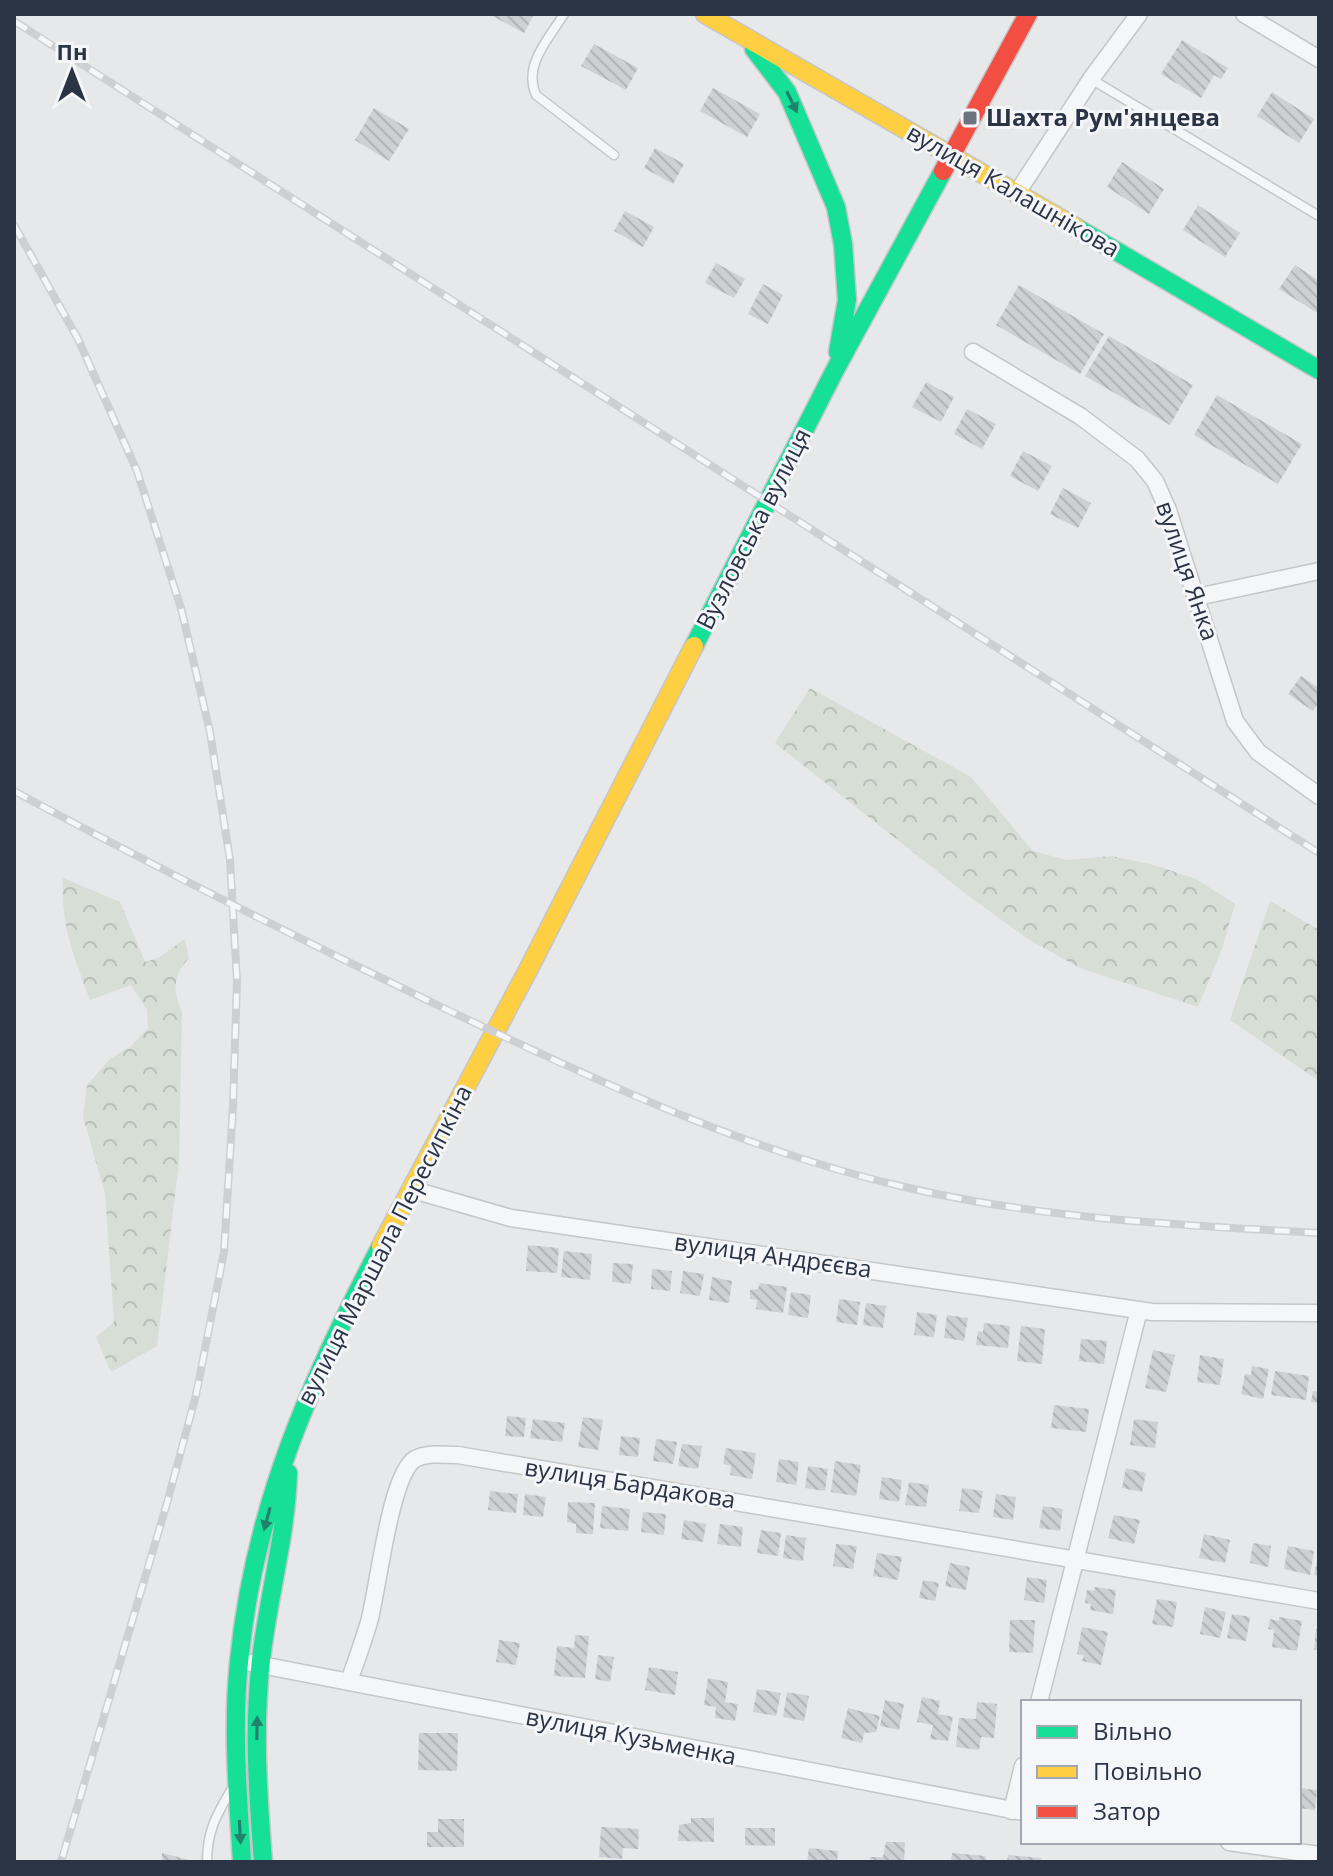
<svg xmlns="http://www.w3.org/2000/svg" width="1333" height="1876" font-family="'Open Sans',sans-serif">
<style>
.forest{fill:url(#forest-crowns)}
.building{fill:url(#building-back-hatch)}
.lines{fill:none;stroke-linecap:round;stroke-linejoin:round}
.lane-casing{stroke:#c4c6c8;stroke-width:11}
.street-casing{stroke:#c4c6c8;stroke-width:19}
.fast-casing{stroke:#c4c6c8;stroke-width:21}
.slow-casing{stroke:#c4c6c8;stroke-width:21}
.jam-casing{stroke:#c4c6c8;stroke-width:21}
.lane{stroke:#f5f6f7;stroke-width:8}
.street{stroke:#f5f6f7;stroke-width:16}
.fast{stroke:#16e098;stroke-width:18}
.slow{stroke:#ffcf43;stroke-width:18}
.jam{stroke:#f24e42;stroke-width:18}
.rail-casing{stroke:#cecfd2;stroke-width:8}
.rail{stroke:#f4f6f9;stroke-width:5;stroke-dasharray:15;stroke-linecap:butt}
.oneway{fill:#22816a}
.poi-dot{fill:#6c737f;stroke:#f4f6f9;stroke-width:3}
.labels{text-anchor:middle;stroke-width:6;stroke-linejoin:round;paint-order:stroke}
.poi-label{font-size:24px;font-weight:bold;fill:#2b3445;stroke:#f4f6f9;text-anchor:start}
.street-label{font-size:24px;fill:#2b3445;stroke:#f4f6f9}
</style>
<defs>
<pattern id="forest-crowns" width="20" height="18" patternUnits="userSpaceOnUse" patternTransform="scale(2)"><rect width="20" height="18" fill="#d6ded6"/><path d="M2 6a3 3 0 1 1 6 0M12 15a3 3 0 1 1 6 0" fill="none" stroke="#b8bfb9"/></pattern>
<pattern id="building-back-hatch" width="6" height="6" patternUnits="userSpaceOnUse" patternTransform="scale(2)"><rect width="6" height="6" fill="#ced0d3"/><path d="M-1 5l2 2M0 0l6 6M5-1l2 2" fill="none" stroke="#b1b3b6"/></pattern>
</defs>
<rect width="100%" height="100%" fill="#e6e8ea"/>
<path class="forest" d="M810 688 971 777 1033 851 1066 860 1112 856 1154 865 1196 879 1235 904 1222 949 1198 1007 1080 968 1028 939 966 894 775 743Z
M63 878 120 902 145 962 158 958 185 939 189 958C173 976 172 990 182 1012L179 1161 157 1346 111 1372 96 1337 114 1322 105 1193 83 1117 87 1085 110 1059 131 1046 148 1028 147 1010 131 985 90 1000C73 953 61 928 63 878Z
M1270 901 1319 930V1081L1230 1020Z"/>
<path class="building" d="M489 14H534L524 33Z
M1182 40 1228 68 1221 79 1214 75 1201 98 1161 74Z
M594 44 638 68 626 90 581 66Z
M713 88 760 114 747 137 700 111Z
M1272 92 1314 119 1299 143 1257 116Z
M374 108 409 129 389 161 355 140Z
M655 148 684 164 673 184 644 168Z
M1122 162 1164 189 1149 214 1107 187Z
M1198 205 1240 233 1225 257 1183 230Z
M625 211 654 227 643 247 614 231Z
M716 263 745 279 734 298 705 283Z
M1295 265 1319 281V314L1279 289Z
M763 284 783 295 768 324 748 314Z
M1019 285 1104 334 1080 374 996 325Z
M1109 336 1193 385 1170 425 1085 376Z
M926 382 954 397 941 422 912 407Z
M1217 395 1302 444 1278 484 1194 435Z
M967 409 996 424 982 449 954 434Z
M1023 451 1052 466 1038 491 1010 476Z
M1063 488 1091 503 1078 528 1050 514Z
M1301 676 1319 688V702L1313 711 1288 694Z
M528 1245 559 1248 557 1273 526 1271Z
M564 1251 592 1254 590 1280 561 1277Z
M613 1263 633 1264 631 1284 612 1282Z
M652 1269 672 1271 670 1291 651 1289Z
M683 1271 704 1274 700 1296 680 1293Z
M712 1277 732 1281 729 1303 709 1300Z
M760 1283 787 1287 783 1313 756 1309 757 1300 750 1299V1290L758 1289Z
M791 1292 811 1295 808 1318 788 1315Z
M839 1299 860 1302 857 1325 836 1322Z
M866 1303 886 1306 883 1328 863 1325Z
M917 1312 937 1315 934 1337 914 1335Z
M947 1315 968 1318 964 1341 944 1338Z
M984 1323 1010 1326 1008 1348 976 1345 978 1331 983 1332Z
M1021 1326 1045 1329 1042 1364 1017 1361Z
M1081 1339 1107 1341 1104 1364 1079 1361Z
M1153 1350 1175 1355 1166 1392 1145 1388Z
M1200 1355 1224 1359 1220 1385 1197 1382Z
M1252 1366 1269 1369 1263 1399 1241 1394 1245 1374 1251 1375Z
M1275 1371 1309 1376 1306 1400 1271 1395Z
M1313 1391 1319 1392V1403L1311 1402Z
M1054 1405 1089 1409 1086 1432 1051 1428Z
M507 1416 526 1418 524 1437 505 1436Z
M583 1417 603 1420 598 1450 578 1447Z
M533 1419 565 1423 562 1442 530 1438Z
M1134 1419 1158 1422 1155 1448 1130 1445Z
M621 1436 640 1438 638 1457 619 1455Z
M656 1439 677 1442 673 1464 653 1461Z
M682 1444 702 1446 698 1469 678 1466Z
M726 1448 756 1453 752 1479 730 1475 731 1466 723 1464Z
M779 1459 799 1462 796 1485 776 1482Z
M835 1461 861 1465 856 1496 831 1492Z
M808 1466 828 1469 825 1491 805 1488Z
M1126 1468 1146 1473 1142 1492 1122 1488Z
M882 1477 902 1480 899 1502 879 1499Z
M909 1482 929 1485 926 1507 905 1505Z
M962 1488 983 1491 979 1513 959 1511Z
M490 1491 518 1494 516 1513 488 1510Z
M525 1494 546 1497 543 1517 523 1515Z
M996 1494 1016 1497 1013 1520 993 1517Z
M568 1502 595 1503 593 1534 576 1533V1524L567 1522Z
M602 1506 630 1509 628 1531 600 1528Z
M1043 1506 1063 1509 1060 1531 1039 1528Z
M643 1512 666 1514 664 1535 641 1532Z
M1114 1515 1140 1520 1134 1544 1108 1538Z
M684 1520 706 1524 703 1542 681 1539Z
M720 1524 743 1527 741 1547 717 1544Z
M761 1530 781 1533 778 1556 757 1553Z
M1204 1534 1230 1540 1225 1563 1199 1558Z
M786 1535 806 1538 803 1561 783 1558Z
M1253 1543 1271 1546 1268 1567 1250 1563Z
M836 1544 857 1546 853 1569 833 1566Z
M1288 1546 1314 1551 1310 1575 1284 1569Z
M877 1553 902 1557 898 1580 873 1576Z
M1318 1557H1319V1576L1314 1575Z
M950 1563 970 1567 966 1590 945 1586Z
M1027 1577 1047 1580 1044 1603 1024 1600Z
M923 1580 939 1583 935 1601 919 1598Z
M1095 1587 1116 1590 1113 1614 1090 1610 1091 1604 1085 1603 1087 1590 1094 1591Z
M1157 1599 1177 1602 1173 1627 1152 1624Z
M1205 1607 1226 1612 1220 1638 1200 1634Z
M1232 1614 1250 1617 1246 1641 1227 1638Z
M1279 1617 1302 1621 1297 1651 1272 1647 1274 1630 1268 1629 1270 1619 1279 1621Z
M1010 1620H1035L1033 1653 1009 1652Z
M1082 1627 1108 1632 1101 1665 1082 1661 1084 1655 1077 1654Z
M1316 1629H1319V1650H1314Z
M575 1635 589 1636 585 1678 554 1676 557 1646 574 1648Z
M499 1640 520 1643 516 1665 496 1662Z
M598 1655 614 1657 610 1682 595 1679Z
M649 1667 678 1672 675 1695 645 1690Z
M708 1678 728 1682 725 1702 738 1704 735 1721 715 1718 716 1707 704 1705Z
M757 1689 781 1693 776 1716 753 1712Z
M787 1692 809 1696 804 1721 783 1717Z
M922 1697 940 1701 938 1714 953 1717 948 1741 930 1739 933 1725 917 1722Z
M885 1700 904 1704 899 1730 880 1726Z
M977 1702 997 1704 994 1738 981 1737 979 1750 956 1747 959 1718 976 1719Z
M848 1708 880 1716 876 1732 864 1733 862 1743 841 1738Z
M419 1733H458L457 1771 418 1770Z
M1299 1788 1317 1790 1315 1810 1299 1808Z
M691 1818H714V1842L678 1841 679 1825 691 1823Z
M438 1819H464V1847H427V1832H438Z
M601 1827 639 1829 638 1849 623 1848 622 1859 599 1857Z
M745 1828H775V1846L745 1845Z
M886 1842H905L904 1862H870V1857H883Z
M809 1848 838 1851 837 1862H807Z
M162 1853 193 1861V1862H162Z
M952 1853 986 1856V1862H951Z
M1008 1855 1041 1858 1040 1862H1007Z"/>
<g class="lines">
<g class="lane-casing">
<path id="lane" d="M564 14C548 40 523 65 536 95L614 155
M1091 79 1319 216
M207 1862C207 1831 216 1816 231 1790"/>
</g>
<g class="street-casing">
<path id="street" d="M1244 14 1319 59
M1017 193 1091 79 1139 14
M973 352 1080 416 1137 459 1155 481 1168 510 1235 721 1258 752 1319 796
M1197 597 1319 571
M410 1189 511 1218 1152 1312 1319 1313
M251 1663 1023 1812
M349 1681C356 1662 363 1642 369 1622 378 1590 390 1474 415 1459 428 1452 444 1455 458 1455L1319 1601
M1039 1702 1139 1310
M1012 1811 1023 1766
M1229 1842 1319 1855"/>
</g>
<g class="fast-casing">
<path id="fast" d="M754 49 787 92 836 207 843 244 847 300 838 352
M1077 228 1319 370
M694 646 835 370 943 171
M242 1862C238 1796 232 1728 239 1662 254 1507 310 1382 381 1246
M263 1862C258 1795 253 1728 261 1660 268 1597 286 1537 288 1473"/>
</g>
<g class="slow-casing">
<path id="slow" d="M705 14 1077 228
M381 1246 527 972 694 646"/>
</g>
<g class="jam-casing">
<path id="jam" d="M943 171 1028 14"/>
</g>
<use href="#lane" class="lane"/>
<use href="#street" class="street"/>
<use href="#fast" class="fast"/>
<use href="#slow" class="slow"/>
<use href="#jam" class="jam"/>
<g class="rail-casing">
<path id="rail" d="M14 21 1319 853
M14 225 78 339 137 471 181 608 210 732 230 860 237 981 233 1106 224 1252 196 1395 167 1503 61 1862
M14 791C158 869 304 941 452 1012 599 1082 749 1152 909 1188 1043 1219 1181 1225 1319 1233"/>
</g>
<use href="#rail" class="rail"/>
</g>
<defs><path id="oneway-solid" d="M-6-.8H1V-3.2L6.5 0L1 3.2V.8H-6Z" transform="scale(2)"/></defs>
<g class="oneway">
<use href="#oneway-solid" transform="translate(792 102) rotate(64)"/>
<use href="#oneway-solid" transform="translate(267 1519) rotate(105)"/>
<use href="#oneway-solid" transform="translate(257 1728) rotate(-89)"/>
<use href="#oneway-solid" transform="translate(240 1832) rotate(87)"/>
</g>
<rect class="poi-dot" x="962" y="110" width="16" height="16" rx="4"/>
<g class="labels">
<g class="poi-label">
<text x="986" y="126">Шахта Рум'янцева</text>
</g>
<g class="street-label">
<text transform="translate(1013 191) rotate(30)" y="8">вулиця Калашнікова</text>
<text transform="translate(754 529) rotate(-63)" y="8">Вузловська вулиця</text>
<text transform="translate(1187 571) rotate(71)" y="8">вулиця Янка</text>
<text transform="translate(385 1245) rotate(-63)" y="8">вулиця Маршала Пересипкіна</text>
<text transform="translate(773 1256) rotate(8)" y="8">вулиця Андрєєва</text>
<text transform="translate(630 1484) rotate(9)" y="8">вулиця Бардакова</text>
<text transform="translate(631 1737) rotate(11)" y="8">вулиця Кузьменка</text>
</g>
</g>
<rect width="1333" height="1876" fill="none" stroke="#2b3445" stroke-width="32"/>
<rect x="1021" y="1700" width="280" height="144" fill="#f4f6f9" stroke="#a4a8b1" stroke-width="2"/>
<rect x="1037" y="1726" width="40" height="12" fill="#16e098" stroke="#a4a8b1" stroke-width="2"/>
<text x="1093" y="1740" font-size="24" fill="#2b3445">Вільно</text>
<rect x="1037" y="1766" width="40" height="12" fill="#ffcf43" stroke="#a4a8b1" stroke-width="2"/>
<text x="1093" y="1780" font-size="24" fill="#2b3445">Повільно</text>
<rect x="1037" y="1806" width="40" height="12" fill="#f24e42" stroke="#a4a8b1" stroke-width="2"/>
<text x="1093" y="1820" font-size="24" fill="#2b3445">Затор</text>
<g transform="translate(72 72)" stroke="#f4f6f9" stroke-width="6" paint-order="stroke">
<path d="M0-6L14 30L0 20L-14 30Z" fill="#2b3445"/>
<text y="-12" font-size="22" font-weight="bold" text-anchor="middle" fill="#2b3445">Пн</text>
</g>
</svg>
